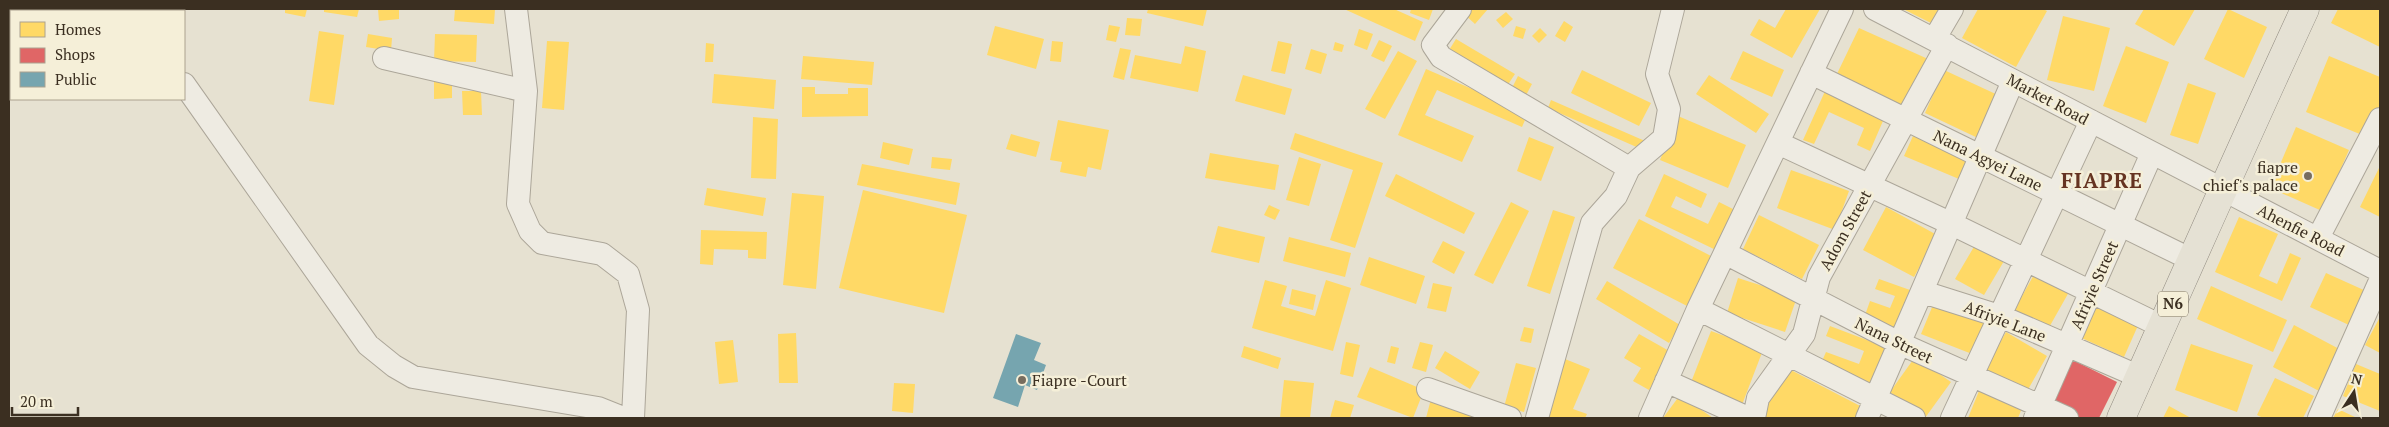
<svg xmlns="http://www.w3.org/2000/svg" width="2389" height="427" font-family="'PT Serif',serif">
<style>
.homes{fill:#ffd966}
.shops{fill:#e06666}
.public{fill:#76a5af}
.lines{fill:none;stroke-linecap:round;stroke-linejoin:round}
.minor-casing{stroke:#aca699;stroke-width:24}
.major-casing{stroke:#918b80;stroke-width:29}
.minor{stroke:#eeebe2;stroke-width:22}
.major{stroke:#e5e1d4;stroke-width:28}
.poi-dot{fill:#776d5f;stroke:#f5efd8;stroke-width:2}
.labels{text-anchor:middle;stroke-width:5;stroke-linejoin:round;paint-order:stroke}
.shield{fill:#f5efd8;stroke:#736958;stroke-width:1}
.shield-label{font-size:15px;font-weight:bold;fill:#3b2f21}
.street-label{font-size:16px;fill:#3b2f21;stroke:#f5efd8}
.poi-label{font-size:16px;fill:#3b2f21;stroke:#f5efd8;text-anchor:end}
.district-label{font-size:21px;font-weight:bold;letter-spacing:1px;fill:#663421;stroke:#f5efd8}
</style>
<rect width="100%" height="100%" fill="#e6e1d1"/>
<path class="homes" d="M285 9H307L305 17 285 13Z
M324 9H359L357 17 324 12Z
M378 9H399V19L379 21Z
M455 9H495L494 24 454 21Z
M1148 9H1207L1203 26 1147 13Z
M1344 9H1394L1423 22 1415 41Z
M1411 9H1433L1429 20 1410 13Z
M1466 9H1488L1475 24 1463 13Z
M1786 9H1820L1792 58 1750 35 1759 19 1775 28Z
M1903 9H1946L1937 26Z
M1978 9H2043L2047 11 2016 67 1962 38Z
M2144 9H2195L2174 46 2135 24Z
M2228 9 2267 27 2244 78 2204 59Z
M2338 9H2380V47L2331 23Z
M1506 12 1513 19 1503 28 1496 20Z
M2063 16 2110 28 2094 91 2047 80Z
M1127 18 1142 19 1140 36 1125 35Z
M1564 21 1573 27 1565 42 1555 36Z
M1109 25 1120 27 1116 42 1106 40Z
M995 26 1044 39 1036 69 987 55Z
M1516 26 1526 29 1523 39 1513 36Z
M1540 28 1547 35 1539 43 1532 36Z
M1859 28 1928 59 1905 110 1835 78Z
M1359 29 1373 34 1367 50 1354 45Z
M319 31 344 35 334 105 309 101Z
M368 34 392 38 391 51 366 47Z
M435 34 477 35 476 62 434 61Z
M1456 39 1515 74 1505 89 1446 55Z
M1379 40 1392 46 1384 62 1371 56Z
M547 41 569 42 564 110 542 108Z
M1052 41 1063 42 1061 62 1050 61Z
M1278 41 1292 44 1285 74 1271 71Z
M1335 42 1344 45 1342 52 1333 50Z
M706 43 714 44 713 62H705Z
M1185 46 1206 51 1198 92 1130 78 1135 55 1181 64Z
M2126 46 2169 62 2146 123 2103 106Z
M1120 48 1131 50 1124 80 1113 77Z
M1311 49 1327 54 1321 74 1305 69Z
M1398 51 1417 61 1385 119 1365 109Z
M1743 51 1784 70 1772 97 1730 79Z
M803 56 874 62 872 85 801 79Z
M2329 56 2380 77V105L2367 137 2306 112Z
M1426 69 1528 113 1522 127 1437 90 1425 115 1474 136 1462 162 1398 135Z
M1582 70 1651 103 1639 126 1571 93Z
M1944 70 2000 96 1980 139 1925 113Z
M714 74 776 80 774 109 712 103Z
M1243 75 1292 89 1285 115 1235 101Z
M1709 75 1769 114 1756 133 1696 94Z
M1518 76 1532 84 1524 99 1510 92Z
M452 78V98L434 99V79Z
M2188 83 2216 93 2198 144 2170 135Z
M802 87H815V94H848V88H868V116L802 117Z
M1826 89 1886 114 1870 151 1857 145 1864 128 1829 112 1814 144 1803 140Z
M462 91H481L482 115H463Z
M1551 100 1645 141 1641 149 1548 108Z
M1678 116 1746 145 1728 188 1660 160Z
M753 117 778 119 776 179 751 178Z
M1058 120 1109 130 1101 170 1088 167 1086 177 1060 172 1062 162 1050 160Z
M2296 127 2349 150 2322 211 2270 188Z
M1295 133 1383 163 1355 248 1330 240 1353 170 1290 149Z
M1011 134 1040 142 1036 157 1006 149Z
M1913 136 1968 159 1959 179 1904 156Z
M1529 137 1554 147 1541 181 1517 171Z
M883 142 913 149 909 165 880 158Z
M1210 153 1279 165 1275 190 1205 178Z
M932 157 952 159 950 170 931 168Z
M1299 157 1321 164 1309 206 1286 200Z
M862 164 960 183 956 205 857 185Z
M2379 168H2380V217L2360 207Z
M1791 170 1849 191 1835 230 1777 208Z
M1396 174 1475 213 1464 234 1385 196Z
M1664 174 1707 194 1701 208 1676 196 1671 207 1708 224 1719 202 1737 211 1718 251 1645 216Z
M707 188 766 198 763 216 704 205Z
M863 190 967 215 944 313 839 288Z
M792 193 824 196 816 289 783 285Z
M1511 202 1529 211 1493 284 1474 275Z
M1269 205 1280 210 1275 220 1264 215Z
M1886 207 1937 235 1914 277 1863 250Z
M1553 210 1575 217 1550 294 1527 286Z
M1759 215 1819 245 1802 279 1743 249Z
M2239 217 2278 234 2259 276 2277 284 2290 253 2301 258 2282 301 2215 272Z
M1639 219 1715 258 1689 307 1613 268Z
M1218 226 1265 237 1259 263 1211 252Z
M701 230 767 232 766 259 748 258V250L714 249 713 265 700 264Z
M1289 237 1351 253 1345 277 1283 261Z
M1443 241 1465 252 1454 274 1432 262Z
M1975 245 2004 261 1984 295 1955 279Z
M1369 257 1425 276 1416 304 1360 285Z
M2035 273 2069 292 2047 331 2013 312Z
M2326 273 2366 291 2349 325 2310 307Z
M1738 278 1797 297 1785 332 1727 313Z
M1879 279 1910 290 1896 329 1864 318 1870 301 1890 308 1895 296 1875 289Z
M1265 280 1287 286 1281 306 1315 316 1326 280 1351 288 1333 351 1252 328Z
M1607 281 1680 325 1669 343 1596 299Z
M1433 283 1452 287 1446 312 1427 308Z
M2211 286 2287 320 2273 352 2197 319Z
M1292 289 1316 295 1313 310 1289 304Z
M1935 300 1986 321 1972 354 1921 334Z
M2094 300 2140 321 2124 357 2077 336Z
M2380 317V353L2365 345Z
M2294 325 2343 351 2321 392 2273 367Z
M1830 326 1888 348 1872 388 1819 368 1826 352 1859 364 1864 351 1826 336Z
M1524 327 1534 329 1531 343 1520 341Z
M1711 331 1763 350 1740 410 1688 390Z
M2006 332 2047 356 2026 393 1984 370Z
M796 333 798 383H779L778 334Z
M1639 334 1671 352 1649 390 1633 381 1641 368 1624 358Z
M733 340 738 382 719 384 715 342Z
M1346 342 1360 345 1353 377 1340 374Z
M1420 342 1433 345 1426 372 1412 368Z
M2191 344 2253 365 2237 412 2175 390Z
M1244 346 1281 358 1278 369 1241 357Z
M1391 346 1399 348 1395 364 1387 362Z
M1445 351 1480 372 1470 389 1435 368Z
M1915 357 1951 382 1925 418 1890 392Z
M1565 359 1590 369 1573 409 1587 414 1585 418H1549L1542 415Z
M1516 363 1536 368 1524 412 1504 407Z
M2356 364 2380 374V411L2343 396Z
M1370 367 1424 390 1413 418 1357 397Z
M1787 368 1864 408 1859 418H1765L1761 416Z
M2275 378 2314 396 2303 418H2263L2257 415Z
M1284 380 1314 383 1310 418H1280Z
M894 383 915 384 913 413 892 411Z
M1981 386 2024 403 2018 418H1968Z
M1680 395 1713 418H1663Z
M1431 399 1496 418H1426Z
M1335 400 1354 405 1350 418H1330Z
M2169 406 2191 418H2163Z
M2338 409 2357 418H2333Z"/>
<path class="shops" d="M2069 358 2117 382 2099 418H2080L2047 401Z"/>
<path class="public" d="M1016 334 1041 343 1034 360 1046 365 1037 390 1025 385 1018 407 993 398Z"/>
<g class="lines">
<g class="minor-casing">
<path id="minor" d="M135 9 136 11
M516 9 526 91 518 204 530 231 542 243 602 254 628 274 638 310 633 418
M1460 9 1433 45 1441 57 1629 168
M1875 9 2380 271
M1935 38 1952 9
M384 58 526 91
M1811 73 2192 260
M184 84 368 345 394 366 413 377 598 408 623 418
M1778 143 1952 224 2163 327
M2318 238 2380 119
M1725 253 1901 344 2067 418
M1923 292 2002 317 2140 377
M1698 309 1914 418
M1666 381 1748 418
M1428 389 1510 418
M1537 418 1592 223 1616 196 1629 168 1664 138 1669 109 1657 74 1673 9
M1650 418 1698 309 1842 9
M1754 418 1758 398 1804 334 1819 277 1947 45
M1867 418 2013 81
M1952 418 2091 121
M2035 418 2152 153
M2319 418 2380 281"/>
</g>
<g class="major-casing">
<path id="major" d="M2121 418C2182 282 2242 145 2305 9"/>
</g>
<use href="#minor" class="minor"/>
<use href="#major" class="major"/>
</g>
<g class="poi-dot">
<circle cx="2308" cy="176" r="5"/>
<circle cx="1022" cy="380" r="5"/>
</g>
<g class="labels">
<rect class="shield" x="2158" y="291.5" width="30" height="25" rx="4"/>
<g class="shield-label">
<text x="2173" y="309">N6</text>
</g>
<g class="street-label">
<text transform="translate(2048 99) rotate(28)" y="6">Market Road</text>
<text transform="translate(1988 160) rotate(26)" y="6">Nana Agyei Lane</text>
<text transform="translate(1845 230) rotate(-61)" y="6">Adom Street</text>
<text transform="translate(2301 230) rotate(27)" y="6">Ahenfie Road</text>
<text transform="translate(2094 285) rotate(-66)" y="6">Afriyie Street</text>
<text transform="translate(2005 321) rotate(21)" y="6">Afriyie Lane</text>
<text transform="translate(1894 340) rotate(26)" y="6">Nana Street</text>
</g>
<g class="poi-label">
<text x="2298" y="173">fiapre<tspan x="2298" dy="18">chief's palace</tspan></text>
<text x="1032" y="386" text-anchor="start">Fiapre -Court</text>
</g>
<g class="district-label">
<text x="2102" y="188">FIAPRE</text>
</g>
</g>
<rect width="2389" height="427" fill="none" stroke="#3b2f21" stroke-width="20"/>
<rect x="10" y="10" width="175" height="90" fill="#f5efd8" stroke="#aba28f"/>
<rect x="20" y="22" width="25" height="15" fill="#ffd966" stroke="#aba28f"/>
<text x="55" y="35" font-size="15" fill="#3b2f21">Homes</text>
<rect x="20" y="48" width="25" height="15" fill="#e06666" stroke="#aba28f"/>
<text x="55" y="60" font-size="15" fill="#3b2f21">Shops</text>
<rect x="20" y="72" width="25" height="15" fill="#76a5af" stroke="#aba28f"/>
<text x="55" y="85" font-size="15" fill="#3b2f21">Public</text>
<g transform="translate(2354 392) rotate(12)" stroke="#f5efd8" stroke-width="4" paint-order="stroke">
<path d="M0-4L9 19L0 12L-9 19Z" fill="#3b2f21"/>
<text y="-8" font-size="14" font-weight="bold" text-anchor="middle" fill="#3b2f21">N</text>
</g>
<path d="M12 407v8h66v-8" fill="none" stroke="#3b2f21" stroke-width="2.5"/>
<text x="20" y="407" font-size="15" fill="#3b2f21" stroke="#f5efd8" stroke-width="4" paint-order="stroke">20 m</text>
</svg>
